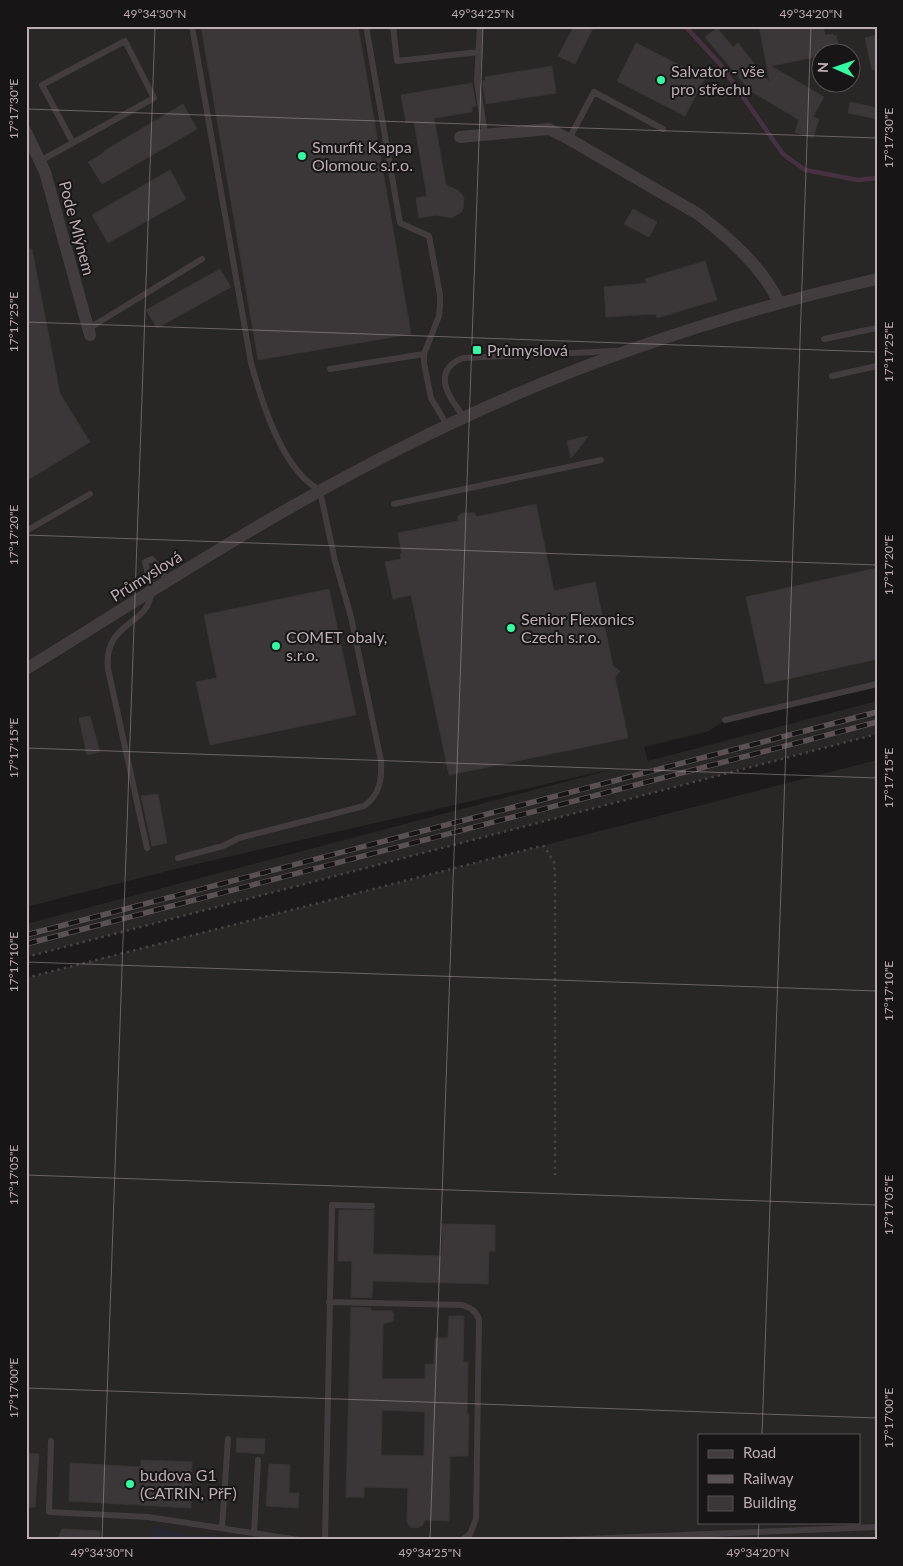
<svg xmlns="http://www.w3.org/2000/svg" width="903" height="1566" font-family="Lato,sans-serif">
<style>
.built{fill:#292626;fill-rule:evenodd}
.green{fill:#272732}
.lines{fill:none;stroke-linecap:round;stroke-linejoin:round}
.stream{stroke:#46323f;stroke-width:4.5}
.building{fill:#3b3738;stroke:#383434;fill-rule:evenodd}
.path{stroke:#484043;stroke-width:2.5;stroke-dasharray:2.5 4;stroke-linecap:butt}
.lane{stroke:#433c3e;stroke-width:6}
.street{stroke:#433c3e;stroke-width:12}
.rail-casing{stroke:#5a5155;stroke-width:5.5}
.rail{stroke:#171515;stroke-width:4;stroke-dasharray:11;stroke-linecap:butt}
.ticks{fill:none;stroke:#bcacb3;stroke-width:1;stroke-opacity:0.45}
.poi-dot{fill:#34faa1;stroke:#171515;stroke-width:2}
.labels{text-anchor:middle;stroke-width:4;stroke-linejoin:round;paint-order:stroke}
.poi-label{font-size:16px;fill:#bcacb3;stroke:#171515;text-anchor:start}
.street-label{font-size:16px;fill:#bcacb3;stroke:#171515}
.neatline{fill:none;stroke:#bcacb3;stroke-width:2}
.ticks-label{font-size:12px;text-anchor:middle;fill:#bcacb3}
</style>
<rect width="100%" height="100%" fill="#1c1a1a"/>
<path class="built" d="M26 26H877V684L725 720 709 731 644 747 648 761 877 701V734L26 957V924L625 766 179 868 26 907ZM820 52H850V82H820Z
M877 760V1540H26V978ZM699 1435H859V1522H699Z"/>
<path class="green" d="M152 1526C162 1527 170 1531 179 1533 197 1536 216 1535 234 1540H151Z"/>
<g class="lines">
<path class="stream" d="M685 26 720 64 783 154 805 170 858 180 877 178"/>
</g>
<path class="building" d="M201 26H358L411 334 258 360Z
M574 26H594L575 64 558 56Z
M759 26H823L825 35 833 34 834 36 836 35 840 52H820V56L771 66 824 97 813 117 819 119 813 138 795 132 799 120 744 87 745 85 705 37 717 28 733 47 738 43 770 83Z
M877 35V70H872L865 38Z
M636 43 705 78 685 116 617 81Z
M552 66 556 93 486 104 482 81H486L485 77Z
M472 83 476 106 472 107V112L434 118 446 185 457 190 461 193 464 198 463 209 460 213 451 218 437 215 419 218 416 198 427 196 414 122 406 123 401 95Z
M850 102 877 108V119L848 113Z
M183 104 197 129 102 184 88 162 105 152 104 151Z
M170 170 186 199 108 243 92 215Z
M633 209 657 222 649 237 624 224Z
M26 249H32L60 394 90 442 26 481Z
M705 261 717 300 657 318 656 314 606 317 604 287 647 283 645 279Z
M220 269 231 287 157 328 146 310Z
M588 436 578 450 571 458 567 441Z
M536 504 554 591 595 582 613 666 620 671 615 677 628 738 449 775 411 595 393 599 385 562 401 559 400 554 402 553 398 533 458 521V516L462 513H475L476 517Z
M877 568V659L765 684 746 597Z
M329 589 356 715 210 745 196 682 217 678 204 615Z
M90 716 100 752 87 755 79 718Z
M158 794 167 843 152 846 141 796Z
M339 1210H374L373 1254 442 1256V1224L495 1225V1251H489L488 1284 373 1281 372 1298 351 1297 352 1261H338Z
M351 1307 371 1308V1311H392L394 1315 393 1321 383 1324 382 1379H425V1364H434L435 1338H448L449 1316H464L463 1362H468L467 1414H469L468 1456H450L449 1521 425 1520 422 1526 416 1528 410 1527 407 1522 408 1488 364 1487V1497H346ZM382 1410 425 1412 424 1456 381 1455Z
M237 1438 265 1439 264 1454 236 1452Z
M26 1453 39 1454 35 1507H26Z
M141 1460 192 1462 191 1508 69 1501 70 1463 141 1467Z
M269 1464 290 1465 289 1493H299L298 1508 266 1506Z
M62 1529 100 1531V1540H57Z"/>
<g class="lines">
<path class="path" d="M26 957 877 734
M26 978 537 847 544 846 554 862 555 874V1175"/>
<path class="lane" d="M366 26 400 223 429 236 440 295V306L439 316 424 354V363L431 398 447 425
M393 26 397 61 479 52
M480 26 477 81 485 135
M569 139 594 92 663 129
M40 161 154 98 125 41 42 85 73 143
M88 329 202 259
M824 339 877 328
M330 369 424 354
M832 376 877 366
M464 417C449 398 430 371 463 358L615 351
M394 504 601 460
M26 531 90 494
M725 720 877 684
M147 848 108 669C103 621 149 626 151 593 152 583 147 572 145 562L152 559 168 581
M178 858 223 846 239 838 364 806C380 795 382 779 381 761L351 617 335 561 320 491C314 486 307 482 302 476 276 448 261 399 251 363L192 26
M329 1302 462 1305C471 1308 475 1310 479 1319L476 1519 470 1534 462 1540
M51 1441 49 1512 148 1517 299 1540
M222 1528 228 1439
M254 1533 258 1460
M325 1540 332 1205 372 1206
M561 1540 877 1527"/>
<path class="street" d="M26 132 45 172 90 335
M460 137 549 129 569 139 698 214C728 237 764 268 779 303
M26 669C151 592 274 511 405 446 555 370 713 316 877 279"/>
<g class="rail-casing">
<path id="rail" d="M26 935 877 712
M26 944 877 722"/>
</g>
<use href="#rail" class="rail"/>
</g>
<path class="ticks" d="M26 109 877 138M26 322 877 352M26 535 877 565M26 748 877 778M26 962 877 991M26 1175 877 1205M26 1388 877 1418M762 1435 811 26M102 1540 155 26M430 1540 483 26M758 1540 759 1522"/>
<g class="poi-dot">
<circle cx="661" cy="80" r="5"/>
<circle cx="302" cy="156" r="5"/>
<rect x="472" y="345" width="10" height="10" rx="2.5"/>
<circle cx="511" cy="628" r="5"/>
<circle cx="276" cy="646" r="5"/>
<circle cx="130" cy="1484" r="5"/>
</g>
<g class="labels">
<g class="poi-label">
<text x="671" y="77">Salvator - vše<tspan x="671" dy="18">pro střechu</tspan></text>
<text x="312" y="153">Smurfit Kappa<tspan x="312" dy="18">Olomouc s.r.o.</tspan></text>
<text x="487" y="356">Průmyslová</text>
<text x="521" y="625">Senior Flexonics<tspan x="521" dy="18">Czech s.r.o.</tspan></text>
<text x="286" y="643">COMET obaly,<tspan x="286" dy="18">s.r.o.</tspan></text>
<text x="140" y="1481">budova G1<tspan x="140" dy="18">(CATRIN, PřF)</tspan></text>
</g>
<g class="street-label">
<text transform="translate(77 228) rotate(75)" y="6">Pode Mlýnem</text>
<text transform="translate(146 576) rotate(-32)" y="6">Průmyslová</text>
</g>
</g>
<rect width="903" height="1566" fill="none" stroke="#171515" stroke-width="55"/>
<rect x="698" y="1434" width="162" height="90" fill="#171515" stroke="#595154"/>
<rect x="708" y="1450" width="25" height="8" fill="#433c3e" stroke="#595154"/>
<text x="743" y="1458" font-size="15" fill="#bcacb3">Road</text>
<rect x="708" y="1475" width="25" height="8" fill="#5a5155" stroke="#595154"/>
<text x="743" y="1484" font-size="15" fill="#bcacb3">Railway</text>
<rect x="708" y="1496" width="25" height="15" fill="#3b3738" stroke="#595154"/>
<text x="743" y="1508" font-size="15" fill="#bcacb3">Building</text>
<g transform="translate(836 68) rotate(272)"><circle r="24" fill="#171515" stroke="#595154"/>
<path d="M0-4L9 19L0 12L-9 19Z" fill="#34faa1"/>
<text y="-8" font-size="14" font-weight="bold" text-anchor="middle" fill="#bcacb3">N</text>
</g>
<rect x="28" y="28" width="848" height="1510" class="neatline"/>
<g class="ticks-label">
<text x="155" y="18">49°34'30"N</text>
<text x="483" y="18">49°34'25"N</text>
<text x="811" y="18">49°34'20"N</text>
<text transform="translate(14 109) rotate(-90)" y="4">17°17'30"E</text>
<text transform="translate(889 138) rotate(-90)" y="4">17°17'30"E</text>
<text transform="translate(14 322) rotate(-90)" y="4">17°17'25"E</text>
<text transform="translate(889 352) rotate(-90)" y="4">17°17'25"E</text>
<text transform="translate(14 535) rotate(-90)" y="4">17°17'20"E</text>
<text transform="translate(889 565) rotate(-90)" y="4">17°17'20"E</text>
<text transform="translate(14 748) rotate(-90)" y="4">17°17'15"E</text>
<text transform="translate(889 778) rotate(-90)" y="4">17°17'15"E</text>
<text transform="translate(14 962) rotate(-90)" y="4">17°17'10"E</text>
<text transform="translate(889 991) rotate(-90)" y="4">17°17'10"E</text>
<text transform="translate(14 1175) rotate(-90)" y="4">17°17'05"E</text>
<text transform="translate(889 1205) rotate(-90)" y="4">17°17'05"E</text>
<text transform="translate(14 1388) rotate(-90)" y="4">17°17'00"E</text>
<text transform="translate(889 1418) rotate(-90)" y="4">17°17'00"E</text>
<text x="102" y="1557">49°34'30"N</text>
<text x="430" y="1557">49°34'25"N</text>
<text x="758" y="1557">49°34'20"N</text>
</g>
</svg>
